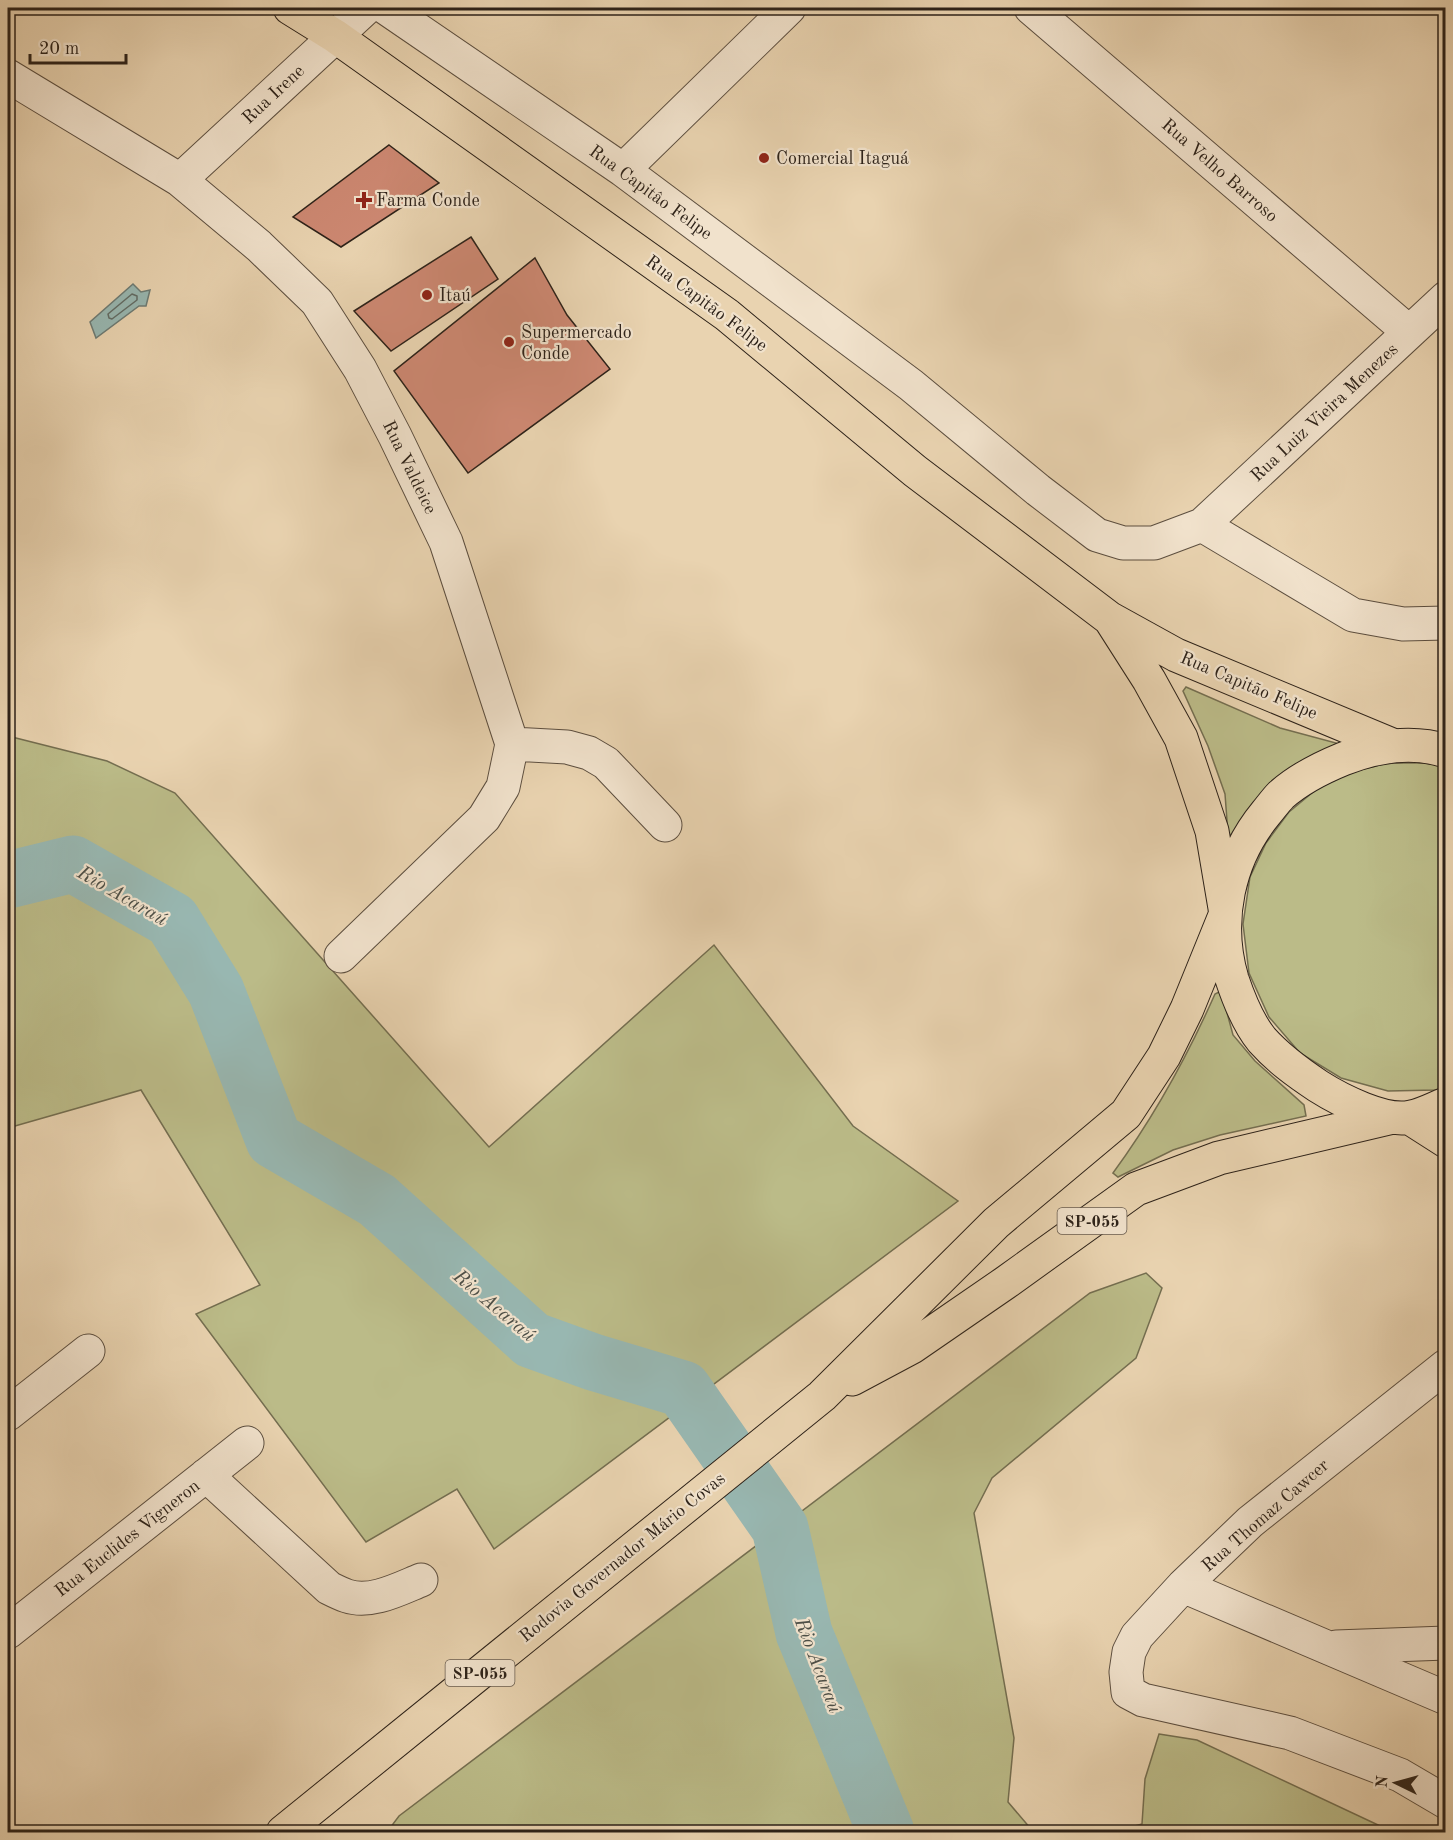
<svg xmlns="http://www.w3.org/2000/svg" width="1453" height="1840" font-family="'Old Standard TT',serif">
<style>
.green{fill:#bb8;stroke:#746e50;stroke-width:1.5}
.water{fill:#98b7b1;stroke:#6d7b74;stroke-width:1.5}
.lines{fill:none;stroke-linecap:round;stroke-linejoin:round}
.shore{stroke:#626c65;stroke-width:1.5}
.river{stroke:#98b7b1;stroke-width:57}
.building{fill:#cd8872;stroke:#2d2219;stroke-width:1.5}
.minor-casing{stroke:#5c4e3f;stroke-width:35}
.major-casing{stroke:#2d2219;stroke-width:35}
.highway-casing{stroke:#2d2219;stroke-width:35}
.minor{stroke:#f1e2cc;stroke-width:33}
.major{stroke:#e9d3b0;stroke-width:33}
.highway{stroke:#e9d3b0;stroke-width:33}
.poi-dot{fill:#8f2418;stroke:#f1e2cc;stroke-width:2}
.labels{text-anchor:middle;stroke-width:4.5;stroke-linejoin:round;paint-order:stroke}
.shield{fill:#f1e2cc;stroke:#685c4f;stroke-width:1.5}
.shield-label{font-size:16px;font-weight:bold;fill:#2d2219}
.street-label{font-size:18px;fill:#2d2219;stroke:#f1e2cc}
.poi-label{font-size:18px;fill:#2d2219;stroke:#f1e2cc;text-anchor:start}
.water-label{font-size:20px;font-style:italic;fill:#4d4f47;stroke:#f1e2cc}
</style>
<rect width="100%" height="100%" fill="#e9d3b0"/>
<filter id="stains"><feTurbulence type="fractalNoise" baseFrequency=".00333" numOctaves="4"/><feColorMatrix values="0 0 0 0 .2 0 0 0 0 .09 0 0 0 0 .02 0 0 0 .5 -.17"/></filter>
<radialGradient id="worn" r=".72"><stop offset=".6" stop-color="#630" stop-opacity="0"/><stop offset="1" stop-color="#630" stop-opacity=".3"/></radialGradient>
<path class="green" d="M1186 687 1280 728 1336 743 1335 750 1236 836 1228 834 1225 794 1208 746 1183 691Z
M8 736 107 761 175 793 489 1147 714 945 853 1126 958 1201 494 1549 457 1489 366 1542 196 1314 260 1285 141 1090 8 1128Z
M1388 763H1426L1445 767V1086L1436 1090 1388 1091 1341 1078 1300 1053 1269 1017 1249 973 1243 924 1250 877 1266 843 1289 812 1318 788 1351 772Z
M1219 992 1223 998 1233 1035 1255 1061 1304 1105 1306 1116 1220 1135 1173 1150 1118 1177 1113 1173C1154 1117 1187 1057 1215 994Z
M1146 1273 1162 1288 1136 1358 992 1478 974 1513 1014 1738 1008 1802 1031 1829 1072 1832H387L399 1816 1090 1293Z
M1159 1734 1197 1740 1393 1832H1114L1142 1824 1145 1779Z"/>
<path class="water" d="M133 284 141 292 150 290 146 306H139L96 338 90 322Z"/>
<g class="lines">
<path class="shore" d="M132 294 137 296V300L112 319 109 318 108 314Z"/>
<path class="river" d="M8 880 73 864 172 920 216 991 274 1140 377 1200 532 1340 593 1362 683 1389 780 1528 804 1633 886 1832"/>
</g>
<path class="building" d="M389 145 439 183 341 247 293 217Z
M471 237 498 279 391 351 354 311Z
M535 258 567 315 610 369 468 473 394 371Z"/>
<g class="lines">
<g class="minor-casing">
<path id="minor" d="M386 8 623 170 911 385 1038 490 1097 535 1123 543H1154L1202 525 1353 615 1403 624 1446 623
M1031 8 1409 332
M8 76 180 180 259 246 317 302 360 369 395 436 446 542 512 744 503 787 484 818 341 956
M623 170 789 8
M180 180 366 8
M1202 525 1446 298
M512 744 567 747 589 753 606 763 665 825
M1446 1366 1250 1522 1183 1586 1137 1636 1129 1652 1126 1672 1128 1692 1143 1700 1290 1733 1400 1775 1446 1802
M8 1414 88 1351
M206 1475 329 1588C335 1591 341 1594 347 1596 371 1604 399 1589 421 1580
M1183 1586 1446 1698
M8 1632 247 1443
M1336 1647 1446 1643"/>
</g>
<g class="major-casing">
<path id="major" d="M290 8 335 36 727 315 915 471 1109 618 1176 655 1392 745
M1112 622 1149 680 1181 738 1212 831 1225 908"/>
</g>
<g class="highway-casing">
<path id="highway" d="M1446 751C1411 740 1376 746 1343 759 1321 768 1299 779 1281 795 1276 800 1271 807 1266 813 1228 859 1215 921 1232 979 1239 1000 1248 1023 1262 1040 1279 1059 1297 1072 1318 1086 1340 1100 1385 1123 1411 1117 1423 1115 1435 1108 1446 1104
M1410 1118 1446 1141
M852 1379 912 1347 1005 1283 1136 1189 1219 1158 1389 1118
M283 1832 822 1396 996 1223 1126 1114 1164 1056 1187 1009 1224 918"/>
</g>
<use href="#minor" class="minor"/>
<use href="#major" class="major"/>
<use href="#highway" class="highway"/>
</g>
<g class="poi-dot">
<circle cx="764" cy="158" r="6"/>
<path d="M361 191h6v6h6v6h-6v6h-6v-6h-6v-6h6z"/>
<circle cx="427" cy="295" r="6"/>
<circle cx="509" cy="342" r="6"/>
</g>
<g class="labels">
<g class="shield">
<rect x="1057.5" y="1208" width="69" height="26" rx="4.5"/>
<rect x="445.5" y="1660" width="69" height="26" rx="4.5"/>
</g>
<g class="shield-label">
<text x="1092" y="1227">SP-055</text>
<text x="480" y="1679">SP-055</text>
</g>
<g class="street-label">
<text transform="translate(273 94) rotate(-43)" y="6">Rua Irene</text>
<text transform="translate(1220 170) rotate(41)" y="6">Rua Velho Barroso</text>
<text transform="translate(651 192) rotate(36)" y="6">Rua Capitâo Felipe</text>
<text transform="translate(707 303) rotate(37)" y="6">Rua Capitão Felipe</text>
<text transform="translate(1324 412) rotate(-43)" y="6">Rua Luiz Vieira Menezes</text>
<text transform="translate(410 467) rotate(64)" y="6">Rua Valdeice</text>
<text transform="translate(1249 685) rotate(23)" y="6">Rua Capitão Felipe</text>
<text transform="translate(1265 1515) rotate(-41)" y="6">Rua Thomaz Cawcer</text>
<text transform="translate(127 1538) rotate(-38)" y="6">Rua Euclides Vigneron</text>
<text transform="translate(622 1557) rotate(-39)" y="6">Rodovia Governador Mário Covas</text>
</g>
<g class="poi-label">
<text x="776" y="164">Comercial Itaguá</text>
<text x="376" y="206">Farma Conde</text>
<text x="439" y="301">Itaú</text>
<text x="521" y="338">Supermercado<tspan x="521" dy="21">Conde</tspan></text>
</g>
<g class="water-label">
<text transform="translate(123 895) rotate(30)" y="7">Rio Acaraú</text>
<text transform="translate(495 1305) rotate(40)" y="7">Rio Acaraú</text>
<text transform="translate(819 1665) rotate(69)" y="7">Rio Acaraú</text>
</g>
</g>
<rect width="1453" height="1840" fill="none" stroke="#e9d3b0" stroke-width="30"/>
<rect x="9" y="9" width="1435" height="1822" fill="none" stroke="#2d2219" stroke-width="3"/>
<rect x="15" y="15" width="1423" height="1810" fill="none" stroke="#2d2219" stroke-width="1.5"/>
<g transform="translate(1396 1783) rotate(275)" stroke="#f1e2cc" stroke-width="4.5" paint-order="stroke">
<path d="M0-4.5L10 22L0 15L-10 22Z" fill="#2d2219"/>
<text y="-9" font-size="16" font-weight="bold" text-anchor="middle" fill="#2d2219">N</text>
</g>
<path d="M30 54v9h96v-9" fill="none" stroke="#2d2219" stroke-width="3"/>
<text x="39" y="54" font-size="18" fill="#2d2219" stroke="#f1e2cc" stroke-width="4.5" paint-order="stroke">20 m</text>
<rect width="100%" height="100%" filter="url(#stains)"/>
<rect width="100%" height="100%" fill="url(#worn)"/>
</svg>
